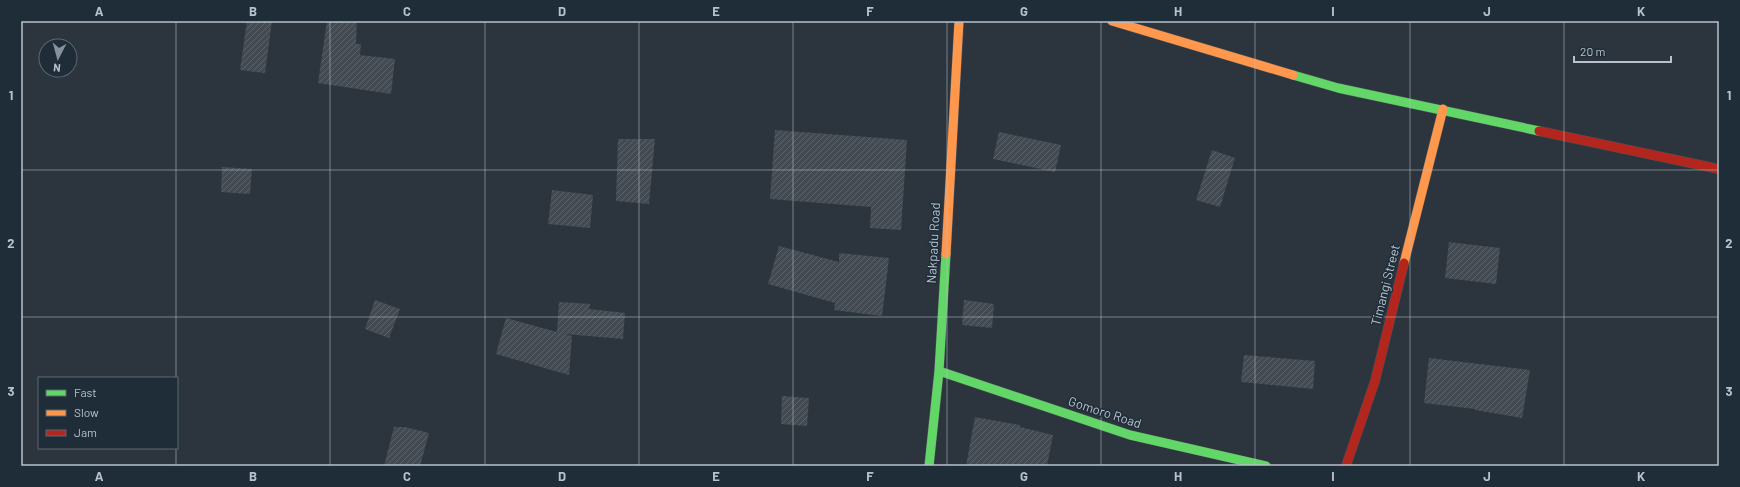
<svg xmlns="http://www.w3.org/2000/svg" width="1740" height="487" font-family="Barlow,sans-serif">
<style>
.building{fill:url(#building-hatch)}
.lines{fill:none;stroke-linecap:round;stroke-linejoin:round}
.fast-casing{stroke:#4b5157;stroke-width:10}
.slow-casing{stroke:#4b5157;stroke-width:10}
.jam-casing{stroke:#4b5157;stroke-width:10}
.fast{stroke:#63d668;stroke-width:9}
.slow{stroke:#ff974d;stroke-width:9}
.jam{stroke:#b3261e;stroke-width:9}
.grid{fill:none;stroke:#b7c2cd;stroke-width:1;stroke-opacity:0.55}
.labels{text-anchor:middle;stroke-width:3;stroke-linejoin:round;paint-order:stroke}
.street-label{font-size:13px;fill:#b7c2cd;stroke:#1f2d39}
.neatline{fill:none;stroke:#b7c2cd;stroke-width:1.5}
.grid-label{font-size:13px;text-anchor:middle;font-weight:bold;fill:#b7c2cd}
</style>
<defs>
<pattern id="building-hatch" width="6" height="6" patternUnits="userSpaceOnUse"><rect width="6" height="6" fill="#434a51"/><path d="M-1 1l2-2M0 6l6-6M5 7l2-2" fill="none" stroke="#5c6269"/></pattern>
</defs>
<rect width="100%" height="100%" fill="#2c353d"/>
<path class="building" d="M247 21H272L265 73 240 70Z
M327 21H357L356 44H361L360 55 395 59 391 94 318 83Z
M775 130 907 140 901 230 870 228 871 207 770 199Z
M999 132 1061 145 1055 172 993 159Z
M618 139H655L649 204 616 201Z
M1212 150 1235 158 1220 207 1196 200Z
M222 167 252 169 250 194 221 192Z
M552 190 593 195 590 228 548 224Z
M1449 242 1500 248 1496 284 1445 278Z
M779 246 839 262V253L889 258 882 316 834 310 835 303 768 284Z
M375 300 400 309 389 338 365 329Z
M964 300 994 304 992 328 962 325Z
M559 302 590 304 589 309 625 313 623 339 565 334 572 336 569 375 496 354 506 318 557 332Z
M1244 355 1315 361 1313 389 1241 382Z
M1429 358 1530 370 1522 418 1475 410V409L1424 403Z
M782 396 809 398 807 426 781 424Z
M975 417 1020 425V427L1053 435 1047 466H966Z
M394 427H405L429 433 420 466H384Z"/>
<g class="lines">
<g class="fast-casing">
<path id="fast" d="M1293 75 1338 88 1539 131
M939 371 1130 435 1266 466
M929 466 939 371 946 254"/>
</g>
<g class="slow-casing">
<path id="slow" d="M1112 21 1293 75
M946 254 959 21
M1404 263 1443 109"/>
</g>
<g class="jam-casing">
<path id="jam" d="M1539 131 1719 169
M1346 466 1375 381 1404 263"/>
</g>
<use href="#fast" class="fast"/>
<use href="#slow" class="slow"/>
<use href="#jam" class="jam"/>
</g>
<path class="grid" d="M176 21V378M330 21V466M485 21V466M639 21V466M793 21V466M947 21V466M1101 21V466M1255 21V466M1410 21V466M1564 21V466M21 170H1719M21 317H1719M176 448V466"/>
<g class="labels">
<g class="street-label">
<text transform="translate(933 243) rotate(-87)" y="5">Nakpadu Road</text>
<text transform="translate(1385 285) rotate(-76)" y="5">Timangi Street</text>
<text transform="translate(1105 412) rotate(18)" y="5">Gomoro Road</text>
</g>
</g>
<rect width="1740" height="487" fill="none" stroke="#1f2d39" stroke-width="44"/>
<rect x="38" y="377" width="140" height="72" fill="#1f2d39" stroke="#5c6974"/>
<rect x="46" y="390" width="20" height="6" fill="#63d668" stroke="#5c6974"/>
<text x="74" y="397" font-size="12" fill="#b7c2cd">Fast</text>
<rect x="46" y="410" width="20" height="6" fill="#ff974d" stroke="#5c6974"/>
<text x="74" y="417" font-size="12" fill="#b7c2cd">Slow</text>
<rect x="46" y="430" width="20" height="6" fill="#b3261e" stroke="#5c6974"/>
<text x="74" y="437" font-size="12" fill="#b7c2cd">Jam</text>
<g transform="translate(58 58) rotate(186)"><circle r="19" fill="#1f2d39" stroke="#5c6974"/>
<path d="M0-3L7 15L0 10L-7 15Z" fill="#86919b"/>
<text y="-6" font-size="11" font-weight="bold" text-anchor="middle" fill="#b7c2cd">N</text>
</g>
<path d="M1574 56v6h97v-6" fill="none" stroke="#b7c2cd" stroke-width="2"/>
<text x="1580" y="56" font-size="12" fill="#b7c2cd" stroke="#1f2d39" stroke-width="3" paint-order="stroke">20 m</text>
<rect x="22" y="22" width="1696" height="443" class="neatline"/>
<g class="grid-label">
<text x="99" y="16">A</text>
<text x="253" y="16">B</text>
<text x="407" y="16">C</text>
<text x="562" y="16">D</text>
<text x="716" y="16">E</text>
<text x="870" y="16">F</text>
<text x="1024" y="16">G</text>
<text x="1178" y="16">H</text>
<text x="1333" y="16">I</text>
<text x="1487" y="16">J</text>
<text x="1641" y="16">K</text>
<text x="11" y="100">1</text>
<text x="1729" y="100">1</text>
<text x="11" y="248">2</text>
<text x="1729" y="248">2</text>
<text x="11" y="396">3</text>
<text x="1729" y="396">3</text>
<text x="99" y="481">A</text>
<text x="253" y="481">B</text>
<text x="407" y="481">C</text>
<text x="562" y="481">D</text>
<text x="716" y="481">E</text>
<text x="870" y="481">F</text>
<text x="1024" y="481">G</text>
<text x="1178" y="481">H</text>
<text x="1333" y="481">I</text>
<text x="1487" y="481">J</text>
<text x="1641" y="481">K</text>
</g>
</svg>
